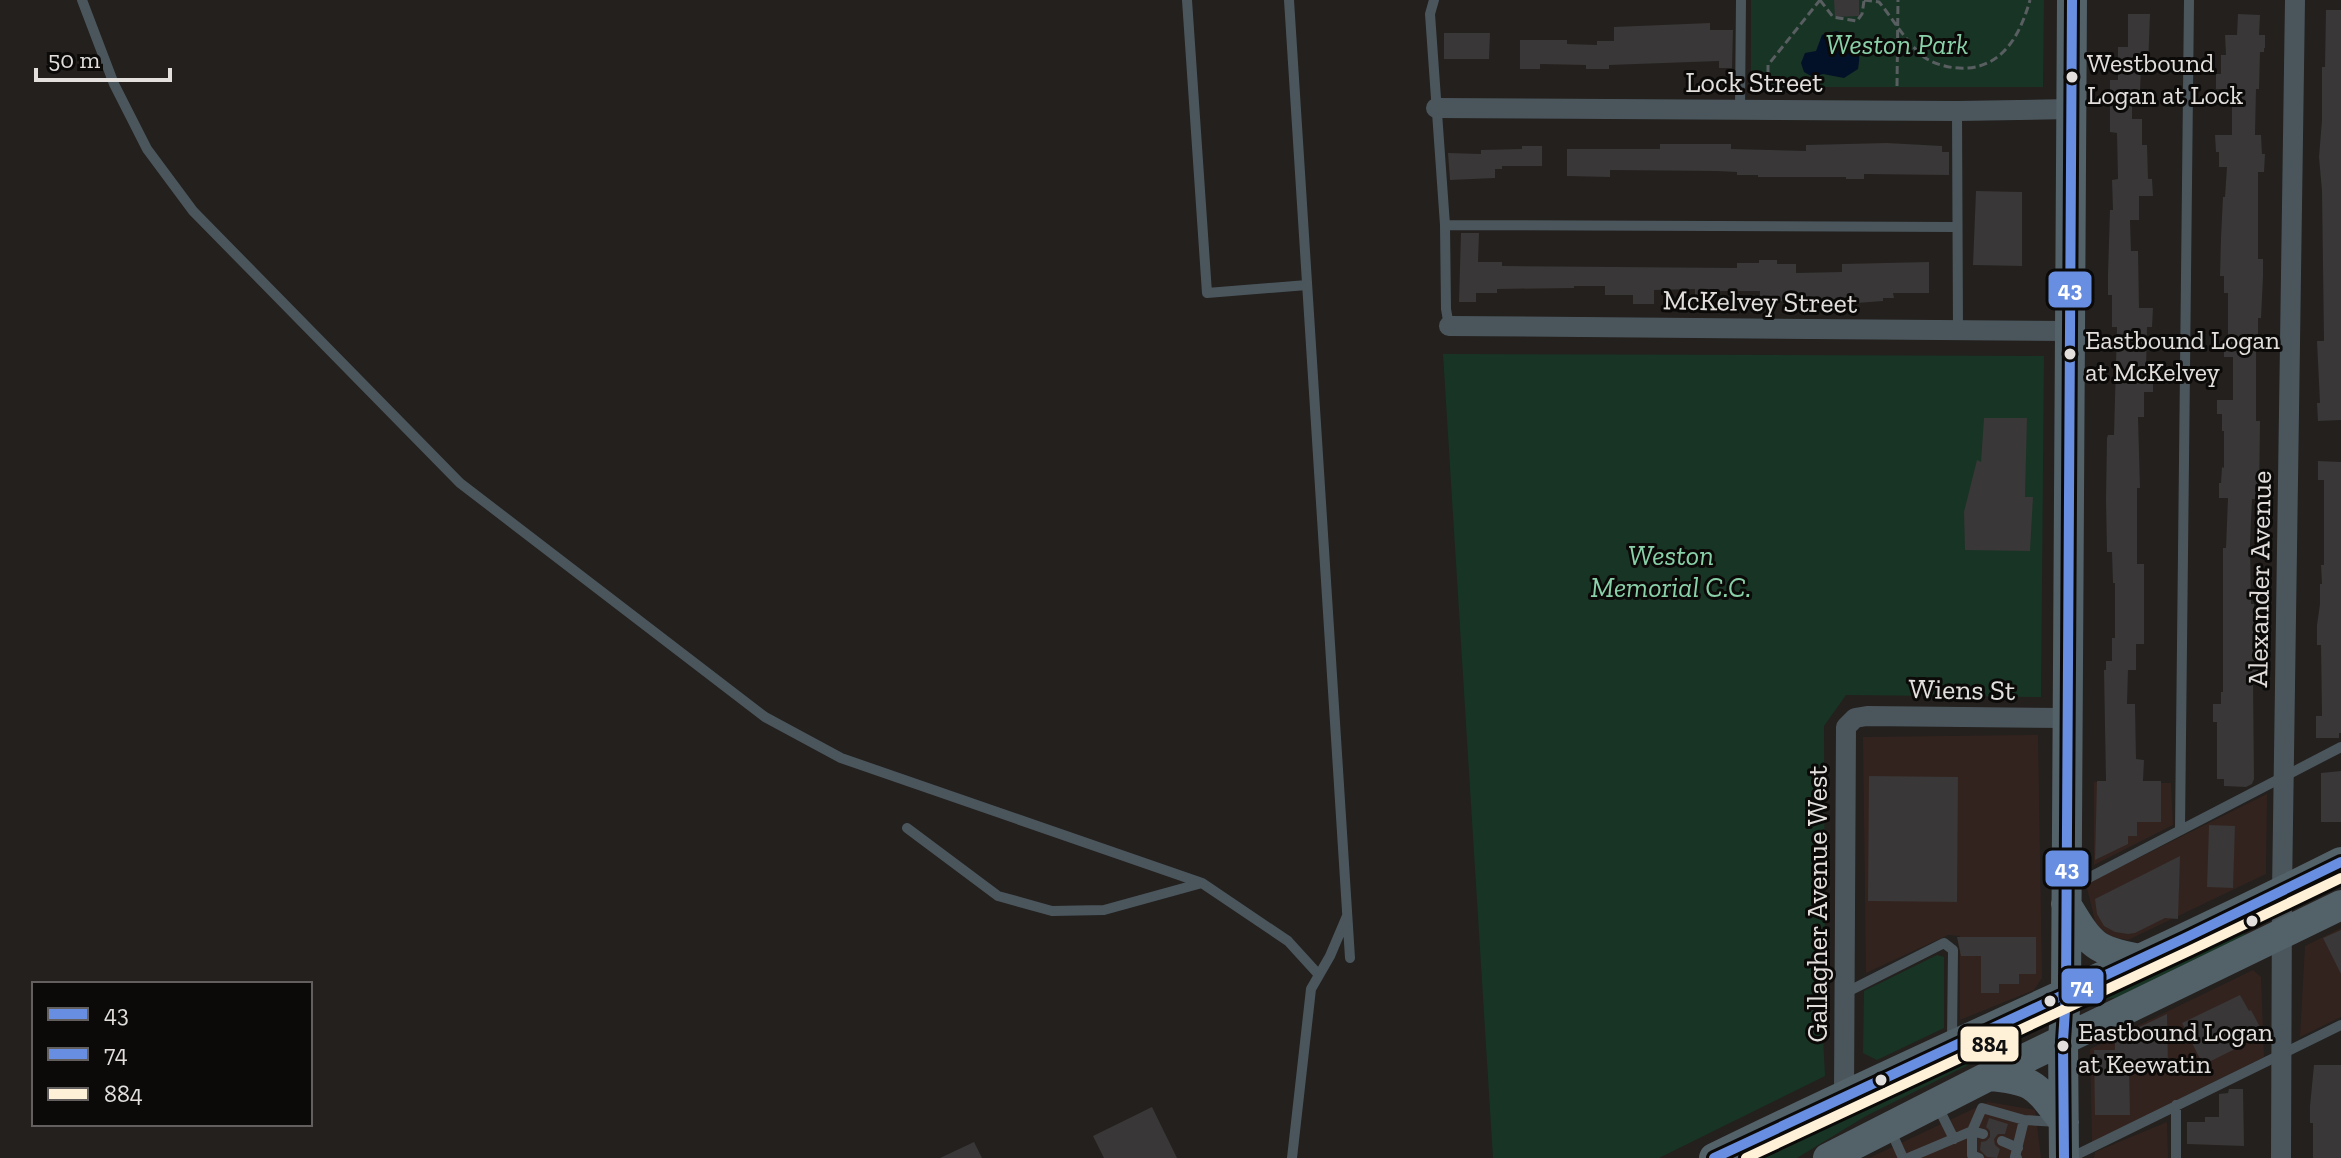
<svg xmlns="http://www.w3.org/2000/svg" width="2341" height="1158" font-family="'Zilla Slab',serif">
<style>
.commercial{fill:#33231e}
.green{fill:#183425}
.water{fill:#031128}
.building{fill:#393737}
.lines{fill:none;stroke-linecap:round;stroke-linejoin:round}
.path{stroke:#595e61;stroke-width:3;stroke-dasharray:8 4;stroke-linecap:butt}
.service{stroke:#4b565c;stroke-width:10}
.minor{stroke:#4b565c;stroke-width:20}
.secondary{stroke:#536169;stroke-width:30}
.bus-1-casing{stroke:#0c0a09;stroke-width:16}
.bus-2-casing{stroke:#0c0a09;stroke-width:16}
.bus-3-casing{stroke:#0c0a09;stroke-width:16}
.bus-1{stroke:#678ee0;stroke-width:10}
.bus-2{stroke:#678ee0;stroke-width:10}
.bus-3{stroke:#fff0d8;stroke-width:10}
.bus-dot{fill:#e2dfdd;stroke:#0c0a09;stroke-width:3}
.labels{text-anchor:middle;stroke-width:6;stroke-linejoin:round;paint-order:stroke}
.bus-label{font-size:26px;fill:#e2dfdd;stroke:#0c0a09;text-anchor:start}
.park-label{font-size:28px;font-style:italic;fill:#89d1a9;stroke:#0c0a09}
.street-label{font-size:28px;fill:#e2dfdd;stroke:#0c0a09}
.line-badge{stroke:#0c0a09;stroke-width:3}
.badge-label{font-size:22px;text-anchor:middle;font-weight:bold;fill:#fff}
.pale-badge-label{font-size:22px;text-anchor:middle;font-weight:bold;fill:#111}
</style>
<rect width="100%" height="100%" fill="#23201e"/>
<path class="commercial" d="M2038 735 2042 978 2034 990 1960 1020V936L1948 935 1866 973 1863 737Z
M2094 782 2171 783 2173 825 2094 865Z
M2267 794 2266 874 2128 940 2112 937 2100 929 2095 921 2086 884Z
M2341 928V1017L2300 1037 2305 946Z
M2253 970 2261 977 2264 1057 2092 1142 2090 1049Z
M1988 1102 2035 1110 2041 1158H1869Z
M2167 1122 2168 1158H2094L2095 1152Z"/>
<path class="green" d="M1751 0H2044L2043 87H1751Z
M1443 354 2044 356 2041 697 1846 695 1824 726 1825 989 1823 1035 1825 1076 1659 1158H1493Z
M2241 931 2245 934 2238 941 2121 997 2106 999 2107 994Z
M1937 955 1944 957V1028L1877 1060 1863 1053 1864 991Z
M2023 1029 2027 1033 2024 1037 1866 1116 1797 1158H1735Z"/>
<path class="water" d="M1836 31C1858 36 1862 48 1858 69L1844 78 1823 74 1813 77 1804 72 1801 63 1805 53 1816 51 1822 35Z"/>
<path class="building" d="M1834 0H1859V16L1835 17Z
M2326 10H2341V420L2318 421 2317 403H2320L2317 341H2324L2322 191 2319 157 2322 120V67H2325Z
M2128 14H2150L2148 67H2141L2140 91H2132V119H2142V145H2147L2148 179H2152L2153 196H2139V220H2130L2131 251H2138L2139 308H2153L2152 327H2147L2146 371H2153V392H2144V417H2138L2140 488H2137V564H2144V644H2136V670H2128L2127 704H2135L2136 759 2144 760 2143 781H2161V822H2137V836H2128V844L2095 860 2097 781H2106L2104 670H2106V661H2112V638H2115V583H2113L2112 552H2107L2106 499 2107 438 2108 435H2114L2117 327H2112V295H2108V274L2110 210H2113L2112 180 2118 179 2117 133 2110 132V80H2118V47H2128Z
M2238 14 2260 15 2259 35H2265V48H2264V52H2260L2259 89H2256L2255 135H2261L2262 154H2265L2264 172H2258V259H2263V277L2261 318H2258V347H2256V421H2260L2259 499H2252L2250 544 2251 604H2254V628H2260V642H2258V675H2253V681L2254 779 2252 784 2246 787 2224 786V779H2217V722H2213V704H2221V692H2223V548H2226L2228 498H2219V483H2221L2222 467 2224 468V431H2222V414H2217V400H2233V357H2224V339L2228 340V293H2224V276H2220L2221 238 2223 197H2225L2227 167H2219V152H2216L2215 135H2232V89H2216V74H2221V55H2226L2225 35H2237Z
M1710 23V30H1733L1732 68H1719V61L1609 65V69H1586V65L1540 64V69H1520V40H1567V44L1597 45V41H1614V27Z
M1444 33H1490L1489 59H1444Z
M1887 143 1942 146V152H1949V175L1864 174V179H1846V177H1758V175H1737V172L1716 171 1610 170V177L1567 176V149H1660V144H1731V149L1806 151V145Z
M1522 146H1542V166H1502V169H1495V178L1450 180 1448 153 1481 154V150L1522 149Z
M1976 191 2022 192V266L1973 265Z
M1461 233H1479L1478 262H1502V266L1737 268V263H1759V260H1777V264H1796V273L1842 272V264L1929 262V293H1893L1894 298H1883V301L1843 304V302L1760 301V291H1712V295H1695V289L1654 290V304H1633V295H1605V286H1574V288L1497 289V293H1476V302H1459Z
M1984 418H2027L2025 497H2033L2030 551 1965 550 1964 512 1977 460 1981 462Z
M2318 461 2341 462V733H2339V738H2316V716H2322L2321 645H2317V625L2320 604V584H2322L2321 565H2324V480H2318Z
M2341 771V822H2321V773Z
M1869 776 1958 777 1957 902 1868 901Z
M2209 825 2235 826 2233 888 2207 887Z
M2180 856 2178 919 2165 918 2135 933 2128 934 2115 932 2104 926 2097 914 2095 899Z
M2341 930V974L2323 938Z
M1957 937H2036V974H2019V984H1999V993H1981V956H1961Z
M2240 995 2249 1011 2251 1010 2260 1027 2254 1030 2256 1035 2240 1043 2241 1046 2203 1065 2182 1023Z
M2167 1014 2168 1066H2129L2130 1115H2095L2094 1050H2115V1040H2129V1032Z
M2314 1065H2341V1158H2313V1123H2310V1106Z
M2229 1089H2243L2244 1146 2187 1144V1122H2205V1117H2219V1094L2228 1093Z
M1152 1107 1177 1158H1104L1093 1136Z
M1989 1118 2008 1124 2005 1134H1998L1994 1139 1995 1145 2000 1149 1997 1158 1987 1157 1980 1150 1981 1142 1986 1141 1990 1137V1131L1986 1127Z
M974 1142 982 1158H940Z"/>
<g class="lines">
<path class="path" d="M1820 0 1833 17 1857 21 1862 14 1864 1
M1864 0 1879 2C1894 20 1909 47 1927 59 1939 66 1954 69 1968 68 2005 65 2021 32 2030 0
M1768 85V65L1820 0
M1897 86 1898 0"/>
<path class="service" d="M82 0 114 84 147 149 193 211 460 483 765 717 841 758 1202 883
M1187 0 1207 293 1307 285
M1289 0 1350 958
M1434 0 1430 14 1445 225 1446 309 1449 326
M1740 110 1741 0
M1957 111 1958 331
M1445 225 1957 227
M907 828 998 896 1052 911 1104 910 1202 883 1288 941 1319 975
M2180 830 2189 0
M2071 887 2341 747
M1845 993 1944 943 1953 950 1952 1040
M1937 1105 1954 1139
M1890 1129 1903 1158
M2002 1141 2018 1148
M1292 1158 1311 989 1330 956 1347 916
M1908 1158 1972 1131 1983 1134
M1979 1158 1972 1155V1131L1982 1108 2024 1120
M2017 1158 2015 1157 2024 1120 2058 1122
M2070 1158 2341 1025
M2176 1158V1105"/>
<path class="minor" d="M1436 108 1957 111 2071 109
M1449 326 2070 331
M1844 1094 1846 727 1855 718 1867 716 2067 718
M2281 1158 2282 892 2295 0"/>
<path class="secondary" d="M2066 904C2091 945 2092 949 2139 959
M1989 1076C2036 1080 2036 1086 2064 1122
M1714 1158C1922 1056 2134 966 2341 862
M1828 1158 1989 1076 2341 905
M2064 1158 2063 1041 2066 994 2072 0"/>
<g class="bus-1-casing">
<path id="bus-1" d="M2064 1158 2063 1041 2066 994 2072 0"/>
</g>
<g class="bus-2-casing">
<path id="bus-2" d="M1714 1158 2185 938 2341 862"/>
</g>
<g class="bus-3-casing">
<path id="bus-3" d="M1746 1158 2191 950 2341 878"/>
</g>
<use href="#bus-1" class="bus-1"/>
<use href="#bus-2" class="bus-2"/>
<use href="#bus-3" class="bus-3"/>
</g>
<g class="bus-dot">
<circle cx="2072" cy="77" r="7"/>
<circle cx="2070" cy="354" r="7"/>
<circle cx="2252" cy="921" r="7"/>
<circle cx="2050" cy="1001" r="7"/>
<circle cx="2063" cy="1046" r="7"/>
<circle cx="1881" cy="1080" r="7"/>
</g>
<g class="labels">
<g class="bus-label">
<text x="2087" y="72">Westbound<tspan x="2087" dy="32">Logan at Lock</tspan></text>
<text x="2085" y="349">Eastbound Logan<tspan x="2085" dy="32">at McKelvey</tspan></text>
<text x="2078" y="1041">Eastbound Logan<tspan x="2078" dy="32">at Keewatin</tspan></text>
</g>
<g class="park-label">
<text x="1897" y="54">Weston Park</text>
<text x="1671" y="565">Weston<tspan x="1671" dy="32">Memorial C.C.</tspan></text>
</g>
<g class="street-label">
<text x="1754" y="92">Lock Street</text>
<text transform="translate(1760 301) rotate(1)" y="10">McKelvey Street</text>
<text transform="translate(2259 579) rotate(-89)" y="10">Alexander Avenue</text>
<text transform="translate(1962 689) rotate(1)" y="10">Wiens St</text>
<text transform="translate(1817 904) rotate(-90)" y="10">Gallagher Avenue West</text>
</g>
</g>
<g class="line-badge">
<rect x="2047" y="270" width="46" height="39" rx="8" fill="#678ee0"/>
<rect x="2044" y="849" width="46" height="39" rx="8" fill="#678ee0"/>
<rect x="2060" y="967" width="45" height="38" rx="8" fill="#678ee0"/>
<rect x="1959" y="1025" width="61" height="38" rx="8" fill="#fff0d8"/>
</g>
<g class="badge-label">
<text x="2070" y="297">43</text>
<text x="2067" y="876">43</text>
<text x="2082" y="994">74</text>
</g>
<g class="pale-badge-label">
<text x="1990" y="1052">884</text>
</g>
<rect x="32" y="982" width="280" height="144" fill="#0c0a09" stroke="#625f5e" stroke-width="2"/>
<rect x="48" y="1008" width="40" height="12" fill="#678ee0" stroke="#625f5e" stroke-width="2"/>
<text x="104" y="1022" font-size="24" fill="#e2dfdd">43</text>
<rect x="48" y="1048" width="40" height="12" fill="#678ee0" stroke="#625f5e" stroke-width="2"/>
<text x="104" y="1062" font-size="24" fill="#e2dfdd">74</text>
<rect x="48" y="1088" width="40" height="12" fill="#fff0d8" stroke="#625f5e" stroke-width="2"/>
<text x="104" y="1102" font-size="24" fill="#e2dfdd">884</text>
<path d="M36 68v12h134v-12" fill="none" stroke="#e2dfdd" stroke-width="4"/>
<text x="48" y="68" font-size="24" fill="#e2dfdd" stroke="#0c0a09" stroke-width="6" paint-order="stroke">50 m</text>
</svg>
